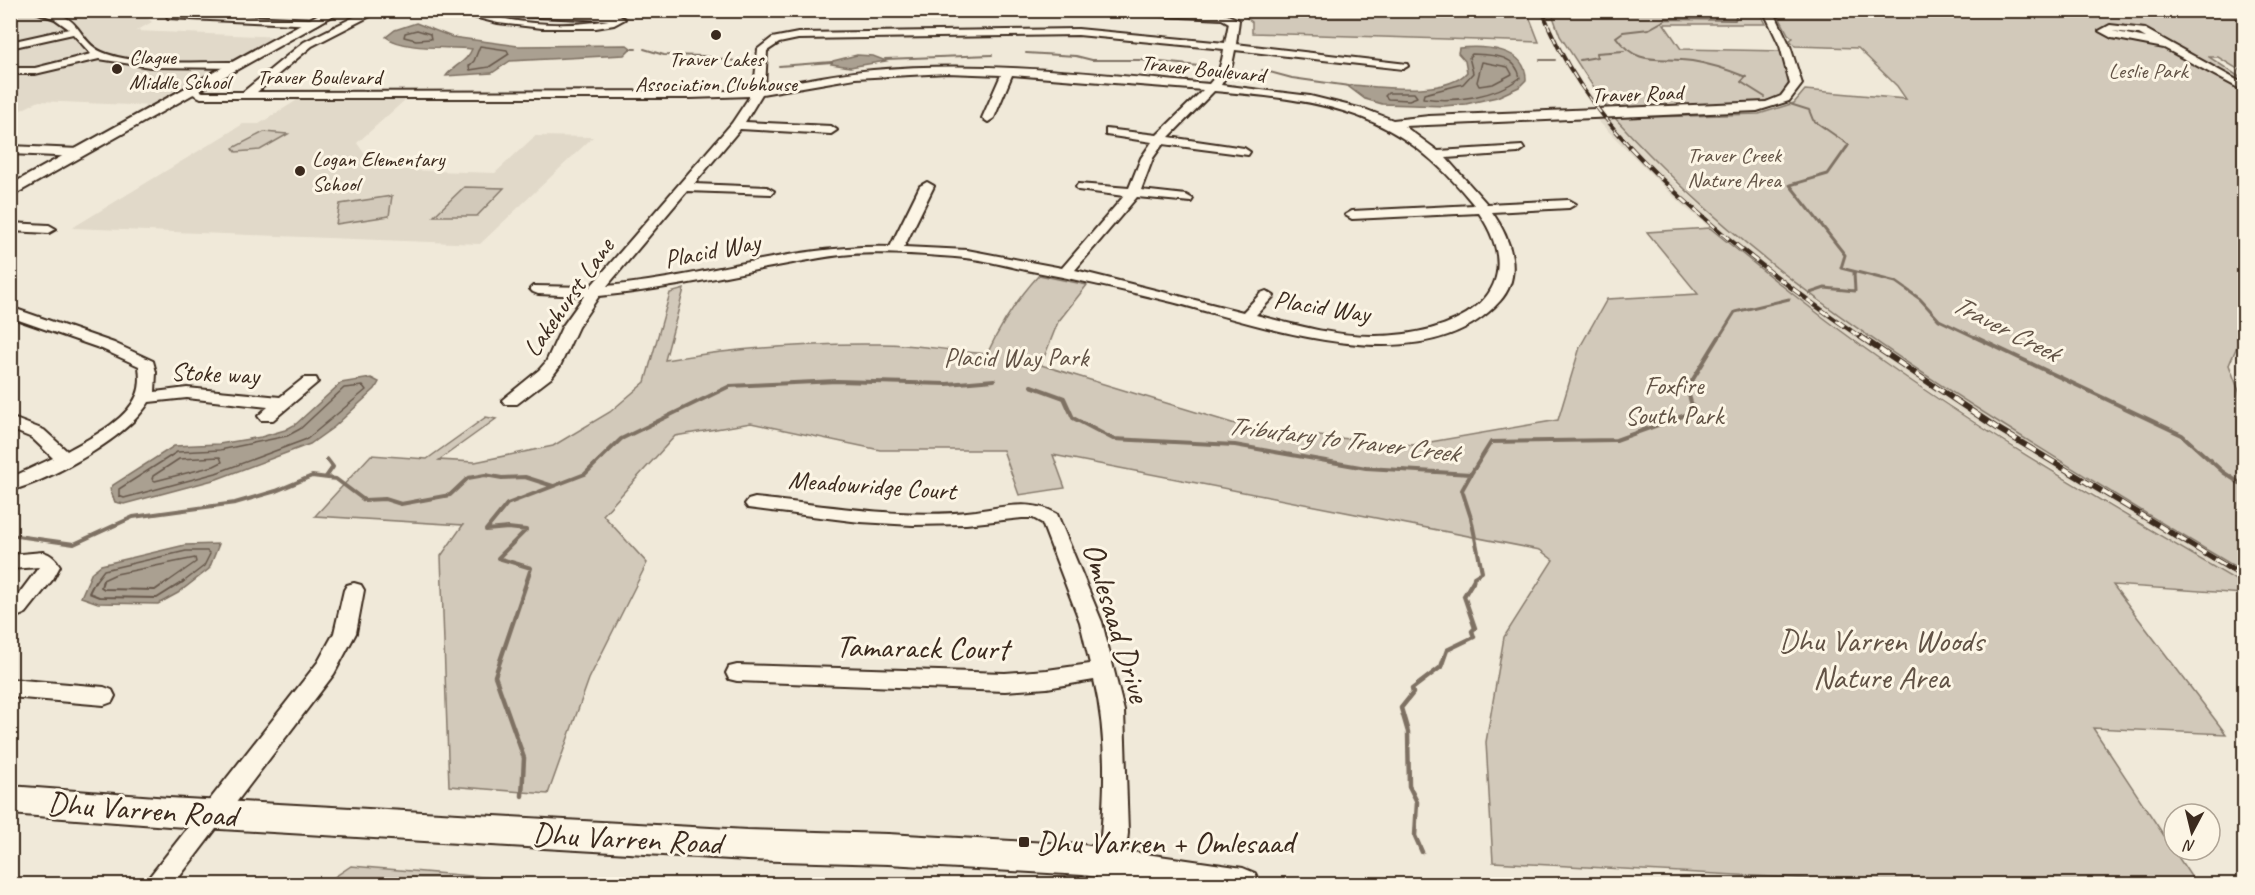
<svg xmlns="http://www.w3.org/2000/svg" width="2255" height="895" font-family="Caveat,sans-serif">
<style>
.built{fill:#e1d9c9}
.green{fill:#d2c9ba;stroke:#867a6c;stroke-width:1.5}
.water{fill:#aaa091;stroke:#7e7163;stroke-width:1.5}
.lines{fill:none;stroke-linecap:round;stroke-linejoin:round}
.shore-far1{stroke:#67594c;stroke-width:1.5}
.shore{stroke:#67594c;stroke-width:2}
.stream-far3{stroke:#7e7163;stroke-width:2}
.stream-far2{stroke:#7e7163;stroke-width:3}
.stream-far1{stroke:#7e7163;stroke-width:4}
.stream{stroke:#7e7163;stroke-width:4.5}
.minor-casing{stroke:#3b2a1e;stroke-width:4}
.major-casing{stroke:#3b2a1e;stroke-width:4}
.minor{fill:#fcf5e5;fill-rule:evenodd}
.major{fill:#fcf5e5;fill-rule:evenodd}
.rail-far2-casing{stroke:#3b2a1e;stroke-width:4}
.rail-far1-casing{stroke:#3b2a1e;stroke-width:4.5}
.rail-casing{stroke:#3b2a1e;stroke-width:6}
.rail-far2{stroke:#fcf5e5;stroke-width:2;stroke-dasharray:7;stroke-linecap:butt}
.rail-far1{stroke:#fcf5e5;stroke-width:3;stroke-dasharray:9;stroke-linecap:butt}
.rail{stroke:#fcf5e5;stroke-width:4;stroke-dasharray:11;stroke-linecap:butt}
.poi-dot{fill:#3b2a1e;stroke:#fcf5e5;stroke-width:2}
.labels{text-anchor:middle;stroke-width:6;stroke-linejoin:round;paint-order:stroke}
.far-poi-label{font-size:22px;fill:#3b2a1e;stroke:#fcf5e5;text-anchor:start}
.far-street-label{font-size:22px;fill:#3b2a1e;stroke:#fcf5e5}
.far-park-label{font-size:22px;fill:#615245;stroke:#fcf5e5}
.street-label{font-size:26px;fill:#3b2a1e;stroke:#fcf5e5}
.park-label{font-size:26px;fill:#615245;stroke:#fcf5e5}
.water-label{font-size:27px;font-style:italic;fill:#625346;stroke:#fcf5e5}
.near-street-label{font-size:32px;fill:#3b2a1e;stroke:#fcf5e5}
.near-park-label{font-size:32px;fill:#615245;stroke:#fcf5e5}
.near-poi-label{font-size:32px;fill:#3b2a1e;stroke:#fcf5e5;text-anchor:start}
</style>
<rect width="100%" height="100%" fill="#f0e9d9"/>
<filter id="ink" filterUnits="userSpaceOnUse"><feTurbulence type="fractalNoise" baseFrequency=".0167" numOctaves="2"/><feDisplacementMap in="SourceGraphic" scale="12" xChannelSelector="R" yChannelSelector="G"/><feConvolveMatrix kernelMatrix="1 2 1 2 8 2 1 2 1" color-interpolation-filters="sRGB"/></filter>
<g filter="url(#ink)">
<path class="built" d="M11 11H139L152 22 136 31 284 37 153 106 39 101 11 115Z
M299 99 405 100 357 143 375 169 495 173 535 136 593 137 480 244 72 228 243 124H259Z
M1612 115 1671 179 1699 204 1820 303 1947 390 2108 492 2244 572V585L1990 431 1884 362 1794 296 1681 204 1594 117Z"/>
<path class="green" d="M1222 11H1527L1539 42 1252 33V22L1242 14Z
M1551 11H1759L1766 24H1664L1681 49 1782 51C1787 66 1792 80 1786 95L1754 104 1609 111 1560 36Z
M1776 11H2244V73L2218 57H2209L2244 80V338L2238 344 2229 365 2244 404V572C2161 523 2079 473 1997 421 1859 334 1725 240 1615 118L1759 114 1794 103 1805 90 1906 99 1897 86 1858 48 1795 46 1790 40 1793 38 1788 34Z
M264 132 288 134 260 150 236 152 233 148Z
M464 187 504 188 477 216H434Z
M392 196 389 216 336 224 340 204Z
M1710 228C1767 274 1824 320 1884 362 1999 443 2123 513 2244 585V594L2113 585 2226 734 2093 728 2196 884H1906L1493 862 1486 742 1504 637 1553 560 1540 550 1053 455 1065 488 1019 495 1003 450H880L751 423 675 436 603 515 647 563 589 679 548 794 449 786 441 556 463 525 315 516 371 455 427 459 486 417 496 419 439 460 475 462 553 446 610 412 645 382 670 293 684 289 665 360C737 348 808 343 881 344 916 344 952 351 987 354 1001 324 1017 299 1039 275L1087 285 1058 322 1041 365 1255 430 1413 445 1558 420 1580 347 1607 299 1698 294 1647 232Z
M351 866 531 881 529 884H324Z"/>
<path class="water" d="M416 23 452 37 518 46 627 45 631 48 624 55 510 61 492 73 446 76C454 65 467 62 472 49 448 46 405 51 386 37L395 30Z
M1459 48C1484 46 1527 47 1526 80L1519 87 1497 97 1466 104 1444 106 1382 104 1365 99 1349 87 1352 85C1381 87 1447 96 1467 72L1465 61 1458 53Z
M857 55 873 56 886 61 850 67 831 64 833 61Z
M371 378 379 382 375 389 334 427 310 444 217 479 124 504 115 502 110 489 113 485 174 446 219 444 261 437 285 430 296 424 341 383Z
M219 544 209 569 178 593 158 604 98 603 81 597 92 572 101 565 185 545Z"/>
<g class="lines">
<path class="shore-far1" d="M417 30 430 34 431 39 416 40 404 37 405 33Z
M480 46 507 50 509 54 489 67 470 70 469 66 474 61Z
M1472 54C1492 55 1516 54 1520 78 1494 97 1454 103 1423 98L1424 94 1463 84 1473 73 1469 57Z
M1482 62 1508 67 1512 74 1493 84 1479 86 1477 82Z
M1388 93H1414L1417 97 1409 100 1388 99 1385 96Z
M363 386 366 390 307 439 216 473 124 498 119 496V489L177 452 220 450 287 436 300 429 344 388Z
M220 457 222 462 214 466 155 481 152 479 153 476 179 459Z
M94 583 104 570 186 551H207L210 554 204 566 182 583
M102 583 103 580 116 574 195 558 196 562 166 583"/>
<path class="shore" d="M95 581 89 593 99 597 157 598 184 581
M103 581 101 587 104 589 155 590 168 581"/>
<path class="stream-far3" d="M1746 10 1737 12 1735 20 1667 19 1649 29 1623 32 1616 37C1638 68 1660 56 1692 61 1711 64 1729 70 1746 77L1741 82 1765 97
M630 49H636
M644 49 664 55 703 56 748 63
M1026 53 1076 56 1092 60H1140L1199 66
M885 59 992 55
M1540 60H1555
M1580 60 1597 57 1596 53 1624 51
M779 66 832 62
M1262 70 1292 78 1349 86
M1790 104 1809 110 1813 120 1849 145 1846 149"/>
<path class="stream-far2" d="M1847 147 1828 174 1790 185 1845 255 1841 268 1896 282 1920 299 1939 320 1979 339
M1810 293 1825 288 1855 291 1854 273
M1718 339 1735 312 1789 299"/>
<path class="stream-far1" d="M1975 337 2182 435 2223 472 2244 486
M1031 386 1064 398 1073 418 1113 439 1235 445 1366 468 1471 474 1491 442 1616 440 1694 412 1687 389 1719 337
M1471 474 1462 490 1471 518 1482 572 1474 577 1473 583
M326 477 333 467 327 459
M10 535 74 544 133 517 235 503 276 491 312 476 336 479 364 500 385 499 401 504 450 495 468 478 485 475 502 478 525 477 553 486
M526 583 531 568 498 558 526 530 508 528 486 530 507 504 585 474 621 439 730 386 837 381 947 384 994 380"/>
<path class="stream" d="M522 796 524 758 495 676 527 581
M1422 852 1415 836 1417 802 1409 786 1408 732 1401 708 1413 693 1412 689 1441 667 1447 650 1474 637 1472 631 1475 628 1464 596 1473 581"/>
<g class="minor-casing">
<path id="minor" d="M10 10H21L10 15Z
M30 10C88 10 72 42 107 54 145 67 198 61 238 62L243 65 238 68 150 67 99 59 35 74H10V68H35L91 54 73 34 10 48V42L69 29 55 19Z
M368 10H382L312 46 257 92 728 91 754 88 758 49 772 38 798 33 1078 29 1225 43 1229 23 1222 19 1100 13 1095 10 1223 13 1239 20 1236 44 1407 64 1408 66 1403 69 1235 50 1232 65 1221 85 1310 96 1367 110 1393 120 1429 116 1766 102 1781 96 1790 84 1780 46 1763 10H1773L1790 46 1802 84 1789 101 1757 111 1404 126 1438 151 1522 146 1524 149 1518 153 1446 158 1487 204 1569 200 1576 204 1569 208 1492 212C1510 238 1524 274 1500 301 1423 386 1264 326 1172 302 1123 290 1075 279 1026 270 1006 266 986 260 965 258 932 255 885 252 852 254 823 256 795 263 766 268 710 279 655 291 599 296L578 327 560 366 551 378 517 404H505L502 400 539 370 546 362 562 327 584 296 538 294 533 292 530 289 533 286 590 287 732 123 750 96 690 98H201L187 91 193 88 203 92H243L304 42ZM1078 35 1224 49C1222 63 1219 73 1209 84 1097 74 985 60 873 70 837 73 801 81 765 87L767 51 779 43 798 39ZM947 73 1001 75 982 118 988 122 994 118 1012 75 1203 90 1157 135 1106 129V135L1152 142 1141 158 1129 188 1078 184 1076 187 1078 190 1124 196 1062 268 967 250 904 247 934 186 927 182 920 186 890 247C794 244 702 278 607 286L687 191 772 194 774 191 767 187 694 184 740 129 831 134 837 130 831 126 745 122 762 94 855 78ZM1214 91C1329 101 1398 110 1474 205L1352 211 1345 215 1352 219 1479 213C1537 299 1448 337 1373 336 1333 336 1295 325 1256 315L1274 296 1266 291 1261 293 1243 312 1075 270 1137 197 1191 202 1193 199 1186 195 1141 190 1153 158 1163 144 1248 155 1250 152 1244 148 1169 137Z
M446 10 616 14 625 19 614 25 596 28H542L498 23ZM489 15 609 20C572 27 525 25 489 15Z
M172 13 316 19 321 22 316 25 168 18 167 16Z
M2110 25 2145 29 2244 84V91L2164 48 2112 38 2099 31ZM2112 31 2139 34 2146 38Z
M10 146 79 149 85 153 79 157 10 154Z
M10 223 49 225 56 229 49 233 10 231Z
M10 307 114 343 153 361 156 372 155 392 187 388 280 397 304 378H316L318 382 273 420H261L258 416 268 407 187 398 149 402C127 438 51 480 10 491V478L53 458 32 438 10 429V417L44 430 67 451C90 438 126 421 137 395 141 386 140 376 139 366L102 349 10 317Z
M755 498C827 505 903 520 976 511 1003 507 1032 499 1057 514L1102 622 1124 711 1128 833 1122 884H1096C1104 817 1110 746 1094 680L1047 688 1005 691 737 681 729 679 726 673 729 667 737 665 1005 673 1047 670 1090 664 1080 622 1042 523 1033 518H1022L966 524 913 525 860 522 748 508 745 504 748 500Z
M43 552C51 554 56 559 60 566L53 579 26 613 19 616 12 613V603L39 567 10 569V555Z
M354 583 361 585 364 590 356 633 334 674 174 884H146L150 876 318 662 334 633 344 590 347 585Z
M10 679 104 687 112 690 115 696 112 702 104 705 10 697Z"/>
</g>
<g class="major-casing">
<path id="major" d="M326 10H343L10 197V185Z
M10 786 169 798 747 830 888 834 1083 845 1243 868 1255 873 1260 884H1145L1083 875 888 864 747 860 169 826 10 814Z"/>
</g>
<use href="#minor" class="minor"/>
<use href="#major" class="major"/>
<g class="rail-far2-casing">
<path id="rail-far2" d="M1542 10C1562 64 1593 107 1632 149"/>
</g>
<g class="rail-far1-casing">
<path id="rail-far1" d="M1630 147C1697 219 1782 283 1863 339"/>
</g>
<g class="rail-casing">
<path id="rail" d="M1861 337 1997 428 2244 577"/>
</g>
<use href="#rail-far2" class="rail-far2"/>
<use href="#rail-far1" class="rail-far1"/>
<use href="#rail" class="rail"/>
</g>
</g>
<g class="poi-dot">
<circle cx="716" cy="35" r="6"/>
<circle cx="117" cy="69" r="6"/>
<circle cx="300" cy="171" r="6"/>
<rect x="1018" y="836" width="12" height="12" rx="3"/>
</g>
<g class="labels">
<g class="far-poi-label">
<text x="129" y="64">Clague<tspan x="129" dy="25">Middle School</tspan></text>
<text x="716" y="66" text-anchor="middle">Traver Lakes<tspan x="716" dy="25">Association Clubhouse</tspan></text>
<text x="312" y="166">Logan Elementary<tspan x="312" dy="25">School</tspan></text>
</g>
<g class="far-street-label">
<text transform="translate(1203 68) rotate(6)" y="8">Traver Boulevard</text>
<text x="319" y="84">Traver Boulevard</text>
<text transform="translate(1637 93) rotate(-2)" y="8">Traver Road</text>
</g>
<g class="far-park-label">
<text x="2148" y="78">Leslie Park</text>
<text x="1734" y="162">Traver Creek<tspan x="1734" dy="25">Nature Area</tspan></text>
</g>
<g class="street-label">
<text transform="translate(712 250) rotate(-11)" y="9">Placid Way</text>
<text transform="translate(568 297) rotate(-55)" y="9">Lakehurst Lane</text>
<text transform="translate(1322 306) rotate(9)" y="9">Placid Way</text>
<text transform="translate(215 373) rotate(3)" y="9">Stoke way</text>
<text transform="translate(872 485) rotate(4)" y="9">Meadowridge Court</text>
</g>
<g class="park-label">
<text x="1016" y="366">Placid Way Park</text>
<text x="1674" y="394">Foxfire<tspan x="1674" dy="30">South Park</tspan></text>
</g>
<g class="water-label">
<text transform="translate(2006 328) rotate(27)" y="9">Traver Creek</text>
<text transform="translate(1343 439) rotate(7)" y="9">Tributary to Traver Creek</text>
</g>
<g class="near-street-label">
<text transform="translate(1117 622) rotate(73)" y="11">Omlesaad Drive</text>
<text transform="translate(922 647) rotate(1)" y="11">Tamarack Court</text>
<text transform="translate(142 809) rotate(4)" y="11">Dhu Varren Road</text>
<text transform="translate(627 838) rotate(3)" y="11">Dhu Varren Road</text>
</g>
<g class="near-park-label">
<text x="1881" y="651">Dhu Varren Woods<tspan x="1881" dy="37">Nature Area</tspan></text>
</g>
<g class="near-poi-label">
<text x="1036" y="853">Dhu Varren + Omlesaad</text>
</g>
</g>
<rect width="2255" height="895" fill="none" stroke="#fcf5e5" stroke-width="36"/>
<rect x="18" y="18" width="2219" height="859" fill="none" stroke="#3b2a1e" stroke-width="2" filter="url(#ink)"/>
<g transform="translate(2192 832) rotate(187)"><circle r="28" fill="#fcf5e5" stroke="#afa495" stroke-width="1.5"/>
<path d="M0-4.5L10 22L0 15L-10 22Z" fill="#3b2a1e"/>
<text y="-9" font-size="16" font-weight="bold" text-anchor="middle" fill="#3b2a1e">N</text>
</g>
</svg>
